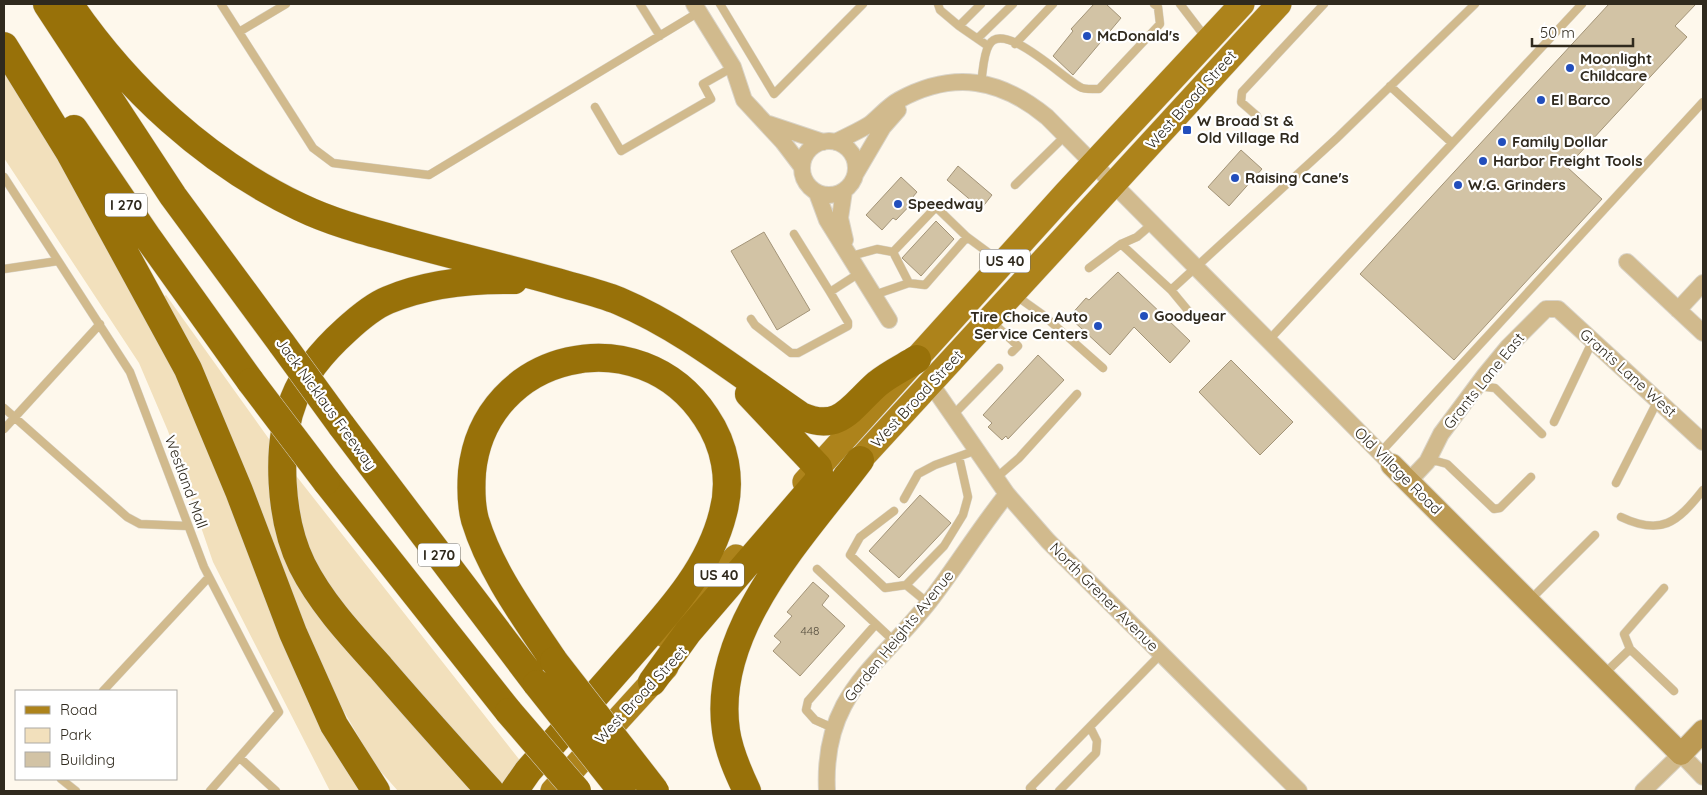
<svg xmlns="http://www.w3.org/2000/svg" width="1707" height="795" font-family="Quicksand,sans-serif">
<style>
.green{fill:#f2e0bc}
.building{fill:#d2c3a5;stroke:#a39478}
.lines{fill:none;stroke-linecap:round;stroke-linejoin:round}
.lane-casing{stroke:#d9d3c7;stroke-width:9}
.street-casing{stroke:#d9d3c7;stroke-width:18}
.secondary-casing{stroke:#d9d3c7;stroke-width:24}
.primary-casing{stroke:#d9d3c7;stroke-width:26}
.highway-casing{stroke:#d9d3c7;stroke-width:29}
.lane{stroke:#d1ba8d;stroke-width:8}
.street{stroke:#d1ba8d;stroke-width:16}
.secondary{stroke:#bc9a54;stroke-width:22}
.primary{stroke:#ad831b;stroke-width:25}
.highway{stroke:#987109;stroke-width:28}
.highway-bridge-casing{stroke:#d9d3c7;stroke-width:29;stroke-linecap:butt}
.highway-bridge{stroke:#987109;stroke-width:28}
.poi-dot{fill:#224ebc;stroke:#fff;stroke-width:2}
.labels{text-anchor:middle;stroke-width:4.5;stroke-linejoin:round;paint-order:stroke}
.number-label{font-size:12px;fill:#585040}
.shield{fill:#fff;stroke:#6e6a62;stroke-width:1}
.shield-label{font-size:14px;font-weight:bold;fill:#302a1e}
.poi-label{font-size:15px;font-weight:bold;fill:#302a1e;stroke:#fff;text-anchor:start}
.street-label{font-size:15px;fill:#302a1e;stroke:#fff}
</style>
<rect width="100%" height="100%" fill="#fef8ec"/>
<path class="green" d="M4 72 115 249 187 378 300 684 326 738 359 791H330L213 562 168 431 139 363 4 158Z
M166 295 274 446 279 528 475 791H398L375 765 342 708 297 616 212 390 162 298Z
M290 468 522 763 499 787 344 616 298 536Z"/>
<path class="building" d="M1094 4H1106L1121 18 1073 75 1053 56 1073 31 1071 29Z
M1609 4H1696L1675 26 1687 37 1567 167 1602 199 1454 360 1360 274Z
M1241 150 1262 169 1229 206 1208 187Z
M958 166 992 195 981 209 947 180Z
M901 177 917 192 912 198 915 200 896 220 893 218 882 230 866 215Z
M936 221 954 239 921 276 902 258Z
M764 232 810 310 777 330 731 251Z
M1118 272 1190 341 1170 363 1134 327 1110 355 1069 317 1086 298 1089 300Z
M1038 355 1064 380 1008 439 1006 436 1002 440 988 427 992 423 983 415Z
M1231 360 1293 422 1260 455 1199 392Z
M920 495 951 523 899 578 869 551Z
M813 582 829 596 822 605 845 626 800 676 773 651 781 642 774 636 792 616 787 612Z"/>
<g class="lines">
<g class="lane-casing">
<path id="lane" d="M221 4 313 148 333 163 429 175 699 12
M640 4 660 36
M720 4 774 94 863 4
M938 4 940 10 959 26
M981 4 959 26 988 46
M1180 4 1206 38
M239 32 286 4
M978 38 1013 4
M1015 44 1053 4
M981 83C983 72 983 55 989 45 1003 19 1064 79 1080 87 1085 90 1093 89 1099 89L1160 24 1158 7 1154 4
M1390 86 1452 143
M595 107 621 151 711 99 703 84 733 67
M1257 116 1241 102 1242 92 1324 4
M4 177 130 372 204 567 279 712 210 791
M1015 185 1066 135
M794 234 830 292
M1121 244 1137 237 1152 224
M893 252 909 283 925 285 967 237
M851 256 877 249 893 252 936 207 967 237 1001 262
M1089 268 1121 244 1171 290 1337 138 1475 4
M4 269 58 261
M1171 290 1195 319
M874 295 909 283
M1015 295 1043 315 1103 368
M751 319 755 325 791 353H798L848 326V322L830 292 861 272
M991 321 1018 346 1012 352
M1268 341 1582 4
M1477 386 1495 388 1542 434
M4 408 127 517 140 524 187 526
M953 415 999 368
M1554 422 1593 340
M4 429 100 324
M1380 453 1703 102
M1427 462 1436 461 1447 464 1494 509 1500 508 1531 477
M996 478 1019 458 1077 394
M1616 483 1658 400
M904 499 918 474 935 465 977 450
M894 511 860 537 850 555 885 588 906 585 944 546 963 515 968 497 959 457
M1621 517C1661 536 1677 523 1703 490
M817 569 894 641
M906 585 928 603
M1664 588 1624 634 1630 649 1674 691
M1530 600 1595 535
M1604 674 1630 649
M103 691 209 577
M833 728 815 720 806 710 808 701 876 624
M240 758 276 791
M61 779 76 791
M1033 791 1030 788 1161 654
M1059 791 1096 753 1097 741 1090 727"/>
</g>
<g class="street-casing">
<path id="street" d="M694 4 733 67 744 100 783 142 802 167
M769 124 823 142
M802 168a27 27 0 1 1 54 0a27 27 0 1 1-54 0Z
M836 142C847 136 859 131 870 124 880 116 888 106 899 100 954 70 1001 79 1047 117L1392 465
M856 173 883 127 898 110
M844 191 840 218 845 240
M817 193 827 220 889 320
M1627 262 1703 333
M1678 310 1703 283
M931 384 1007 494 1048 541 1299 791
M1409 481 1427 462 1441 434 1485 375 1508 347 1546 309H1558L1703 442
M827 791C822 695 877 668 929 602 956 567 979 529 1007 494
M1643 791 1681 754 1703 777"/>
</g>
<g class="secondary-casing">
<path id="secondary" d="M1392 465 1681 754 1703 731"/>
</g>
<g class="primary-casing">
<path id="primary" d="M846 475 1279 4
M805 482 1066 193 1242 4
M665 635 736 557
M553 791 666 667"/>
</g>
<g class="highway-casing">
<path id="highway" d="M47 4 173 196 282 344
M69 4C127 89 206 162 300 207 331 222 365 231 398 240 451 255 504 267 557 282 577 288 599 293 619 301 685 329 742 376 801 416 840 433 851 407 877 384 889 374 904 367 917 359
M4 46 70 153 188 369 239 491 293 633 334 725 376 791
M74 129 148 238 251 382
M341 425 537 684
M326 481 509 712
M652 682 688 632 820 479 818 467 749 394
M490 791C453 750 416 709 380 667 352 636 321 603 302 565 280 520 275 446 294 399 304 373 325 349 346 330 358 319 373 306 388 300 429 283 471 279 514 280
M514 791 528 771C562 733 596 695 630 656 667 614 709 570 723 513 732 480 725 445 706 417 640 316 484 351 472 472 471 487 471 505 475 520 491 572 524 616 554 661
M747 791C738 772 729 752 726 731 711 629 803 536 860 460"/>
</g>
<use href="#lane" class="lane"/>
<use href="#street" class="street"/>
<use href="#secondary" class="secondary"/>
<use href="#primary" class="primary"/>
<use href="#highway" class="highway"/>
<g class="highway-bridge-casing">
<path id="highway-bridge" d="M282 344 341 425
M251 382 326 481
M554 661 655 791
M537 684 622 791
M509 712 577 791"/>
</g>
<use href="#highway-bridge" class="highway-bridge"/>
</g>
<g class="poi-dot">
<circle cx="1087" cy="36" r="5"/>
<circle cx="1570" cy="68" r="5"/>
<circle cx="1541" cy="100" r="5"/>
<rect x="1182" y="125" width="10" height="10" rx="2.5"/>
<circle cx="1502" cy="142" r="5"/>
<circle cx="1483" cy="161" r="5"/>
<circle cx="1235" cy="178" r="5"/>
<circle cx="1458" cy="185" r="5"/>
<circle cx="898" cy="204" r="5"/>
<circle cx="1144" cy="316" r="5"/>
<circle cx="1098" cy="326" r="5"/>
</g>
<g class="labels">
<g class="number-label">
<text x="810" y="635">448</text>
</g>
<g class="shield">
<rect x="105" y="193.5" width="42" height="23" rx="4"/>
<rect x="980" y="249.5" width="50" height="23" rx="4"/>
<rect x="418" y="543.5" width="42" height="23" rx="4"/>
<rect x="694" y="563.5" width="50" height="23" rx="4"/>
</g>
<g class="shield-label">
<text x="126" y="210">I 270</text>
<text x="1005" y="266">US 40</text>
<text x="439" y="560">I 270</text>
<text x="719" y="580">US 40</text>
</g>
<g class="poi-label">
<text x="1097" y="41">McDonald's</text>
<text x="1580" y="64">Moonlight<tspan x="1580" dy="17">Childcare</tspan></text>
<text x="1551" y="105">El Barco</text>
<text x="1197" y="126">W Broad St &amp;<tspan x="1197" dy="17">Old Village Rd</tspan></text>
<text x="1512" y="147">Family Dollar</text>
<text x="1493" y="166">Harbor Freight Tools</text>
<text x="1245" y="183">Raising Cane's</text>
<text x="1468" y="190">W.G. Grinders</text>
<text x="908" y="209">Speedway</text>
<text x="1154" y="321">Goodyear</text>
<text x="1088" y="322" text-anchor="end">Tire Choice Auto<tspan x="1088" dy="17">Service Centers</tspan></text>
</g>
<g class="street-label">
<text transform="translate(1191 100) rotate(-48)" y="5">West Broad Street</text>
<text transform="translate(1628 373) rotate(42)" y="5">Grants Lane West</text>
<text transform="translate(1484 381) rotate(-51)" y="5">Grants Lane East</text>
<text transform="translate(917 399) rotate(-47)" y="5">West Broad Street</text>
<text transform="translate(326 404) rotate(54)" y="5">Jack Nicklaus Freeway</text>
<text transform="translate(1398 471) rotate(45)" y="5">Old Village Road</text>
<text transform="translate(186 482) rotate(70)" y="5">Westland Mall</text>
<text transform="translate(1104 597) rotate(45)" y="5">North Grener Avenue</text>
<text transform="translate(899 636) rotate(-51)" y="5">Garden Heights Avenue</text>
<text transform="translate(641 695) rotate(-47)" y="5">West Broad Street</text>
</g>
</g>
<rect width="1707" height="795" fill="none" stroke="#302a1e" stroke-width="10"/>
<rect x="15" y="690" width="162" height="90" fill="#ffffff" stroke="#acaaa5"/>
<rect x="25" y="706" width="25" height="8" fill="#ad831b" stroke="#acaaa5"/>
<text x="60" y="715" font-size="15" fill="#302a1e">Road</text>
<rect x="25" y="728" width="25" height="15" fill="#f2e0bc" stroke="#acaaa5"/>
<text x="60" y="740" font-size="15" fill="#302a1e">Park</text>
<rect x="25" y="752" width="25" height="15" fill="#d2c3a5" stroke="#acaaa5"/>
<text x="60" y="765" font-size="15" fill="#302a1e">Building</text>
<path d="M1532 38v8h101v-8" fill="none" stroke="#302a1e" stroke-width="2.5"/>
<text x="1540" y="38" font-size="15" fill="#302a1e" stroke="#ffffff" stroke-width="4" paint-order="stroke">50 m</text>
</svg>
